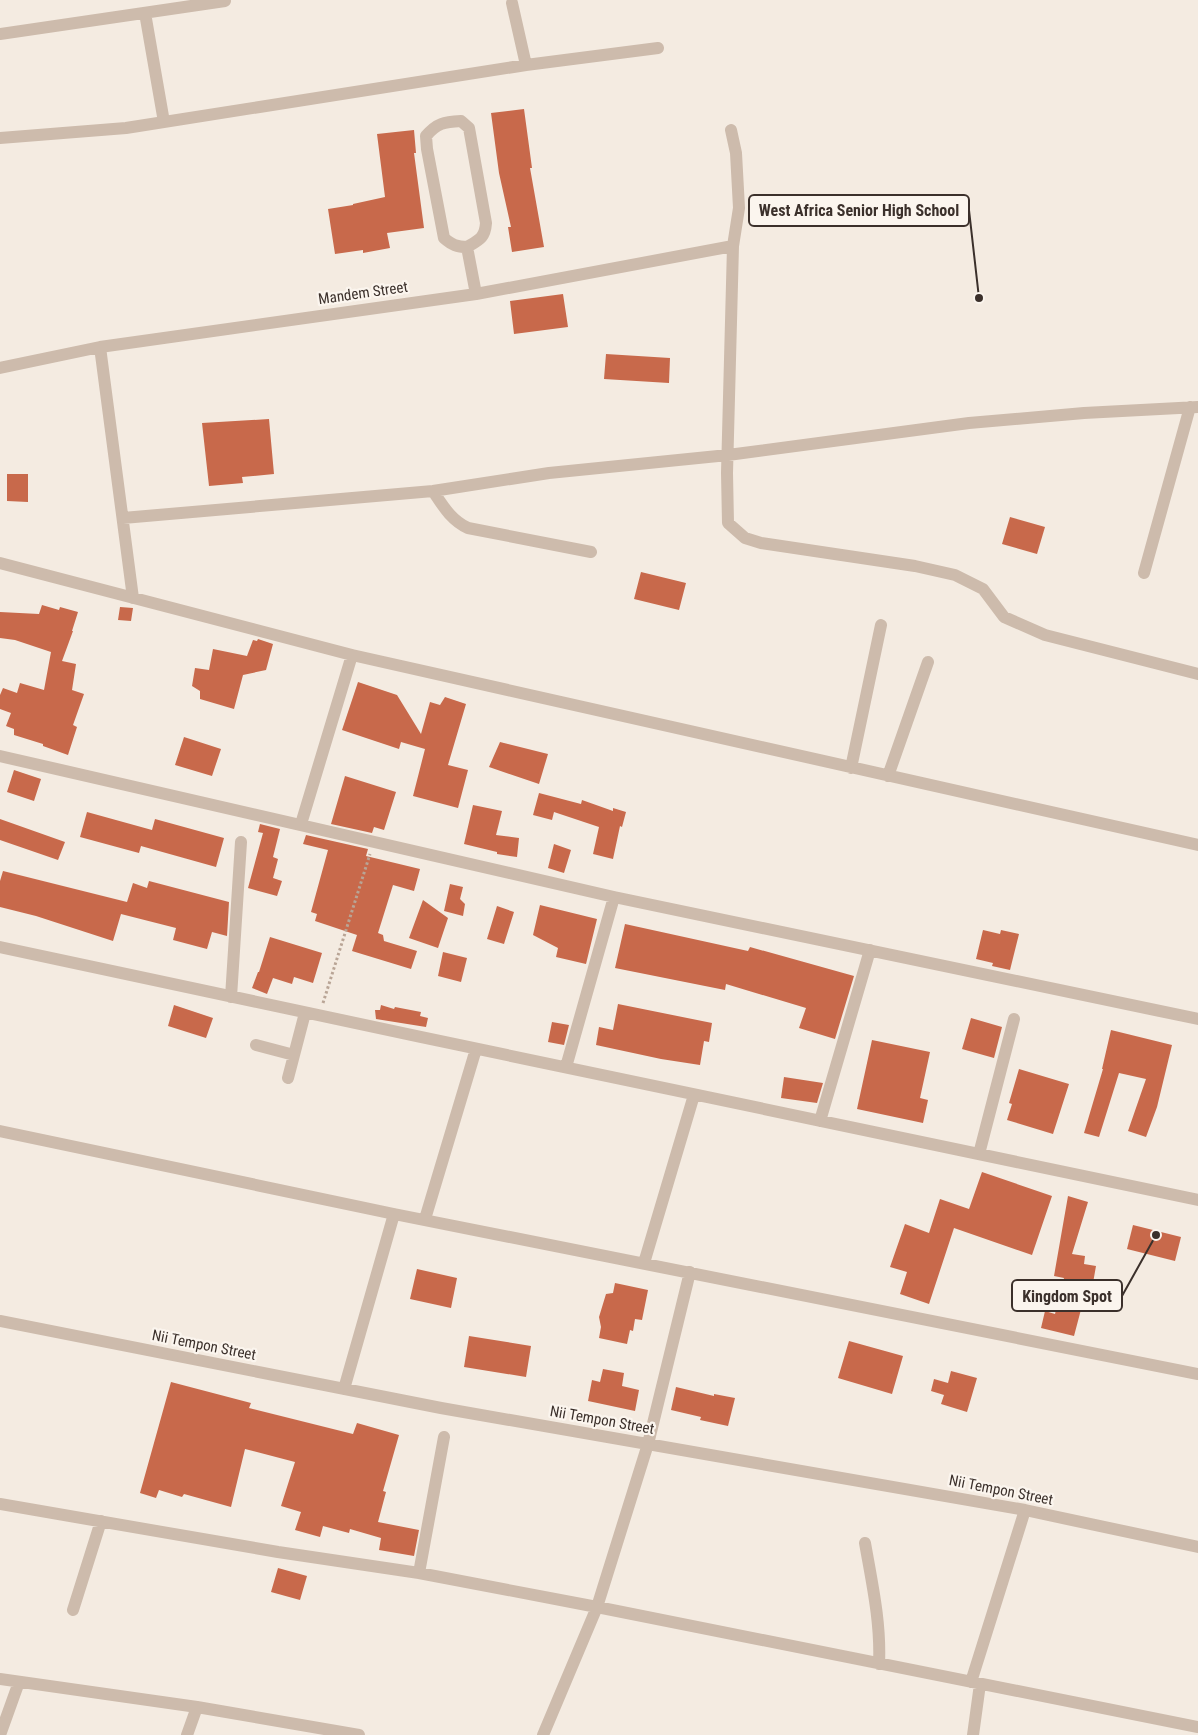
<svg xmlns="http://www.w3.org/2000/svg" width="1198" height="1735" font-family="'Roboto Condensed',sans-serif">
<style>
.building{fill:#c8694b}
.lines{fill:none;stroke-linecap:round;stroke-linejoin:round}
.path{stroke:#b9a596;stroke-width:3;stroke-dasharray:2.5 2.5;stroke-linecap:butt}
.minor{stroke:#cdbbac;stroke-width:12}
.labels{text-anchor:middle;stroke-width:4.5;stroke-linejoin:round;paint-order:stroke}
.street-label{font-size:15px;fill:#3b302b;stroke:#fbf5ee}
.leader{fill:none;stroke:#3b302b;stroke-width:2}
.callout-dot{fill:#3b302b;stroke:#fbf5ee;stroke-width:2}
.callout{fill:#fbf5ee;stroke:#3b302b;stroke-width:2}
.callout-label{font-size:16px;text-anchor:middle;font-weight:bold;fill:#3b302b}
</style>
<rect width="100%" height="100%" fill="#f4ebe1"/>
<path class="building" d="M524 109 532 168H530L544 247 512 252 508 227H511L499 173 491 113Z
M414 130 416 153H414L424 228 387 233 390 248 363 253V250L335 254 328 209 353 205V204L385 197 377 134Z
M563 294 568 327 514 334 510 301Z
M606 354 670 358 669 383 604 379Z
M269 419 274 474 242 477 243 483 209 486 202 423Z
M7 474H28V502L7 501Z
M1010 517 1045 527 1037 554 1002 544Z
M641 572 686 583 679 610 634 599Z
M42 605 59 610 60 607 78 612 72 631H73L62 661 76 664 72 690 84 694 73 725 77 727 68 755 43 746V744L14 735V729L6 726 11 713 0 709V695L3 688 17 693 20 683 44 690 51 652 15 640 0 638V612L39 614Z
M120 607 133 608 131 621 118 620Z
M258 639 273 644 266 670 243 675 234 709 200 699V691L192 686 195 668 209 670 213 649 247 656 253 640 257 641Z
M358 682 397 695 421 734 430 702 440 705 445 697 466 704 448 765 468 770 458 808 413 796 425 749 401 742 399 749 342 730Z
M184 737 221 749 212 776 175 765Z
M500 742 548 754 539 784 489 767Z
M14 770 41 779 34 801 7 792Z
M345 776 396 792 384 830 374 827 372 833 331 824Z
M539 793 581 804 582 800 613 811V808L626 812 622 827 620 826 613 859 593 854 599 827 554 812 552 820 533 815Z
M473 805 502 811 496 835 519 838 517 857 497 854V852L464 844Z
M87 812 152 830 155 819 224 838 216 867 141 846 139 853 80 837Z
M0 819 65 842 58 860 0 840Z
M260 824 280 829 273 857 278 859 273 878 282 881 277 896 248 888 263 833 258 832Z
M306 835 368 849 366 856 420 869 414 891 393 885 378 933 383 935 384 941 417 951 411 969 352 951 357 935 315 921 317 914 311 912 328 850 303 844Z
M554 844 571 850 564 873 548 868Z
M3 871 127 902 133 883 147 888 149 881 229 902 227 936 212 932 207 949 173 940 176 928 121 914 113 941 36 916 0 907V881Z
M450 884 463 887 460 899 465 904 463 916 444 911Z
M423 900 448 918 438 948 409 938Z
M540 905 597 919 586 964 556 957 558 948 533 935Z
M497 906 514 912 504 944 487 939Z
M625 924 748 951 750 947 854 976 835 1039 799 1028 806 1008 726 984 725 990 615 968Z
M983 930 1000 934 1001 930 1019 934 1010 970 992 966 993 963 976 959Z
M270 937 322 953 313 983 294 977 292 984 273 978 267 994 252 988 258 972H259Z
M443 952 467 958 461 982 438 976Z
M618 1004 712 1023 709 1042 704 1041 700 1065 661 1059 596 1045 599 1027 613 1030Z
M174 1005 213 1018 206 1038 168 1026Z
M381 1005 394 1009 395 1007 421 1012 420 1016 428 1018 426 1027 376 1019 375 1010H380Z
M971 1018 1002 1027 994 1058 962 1049Z
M552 1022 569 1025 564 1045 548 1042Z
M1111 1030 1172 1045 1157 1107 1146 1137 1128 1131 1146 1079 1119 1073 1099 1137 1084 1133 1103 1069H1102Z
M872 1040 930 1052 920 1098 928 1100 923 1123 857 1109Z
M1019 1069 1069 1084 1053 1134 1007 1120 1012 1104 1009 1103Z
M784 1077 823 1083 817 1103 781 1098Z
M982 1172 1052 1196 1032 1255 954 1228 929 1304 900 1294 907 1272 890 1267 905 1224 929 1233 940 1199 969 1209Z
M1068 1196 1088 1202 1072 1254 1085 1256 1084 1264 1096 1266 1093 1283H1088L1074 1336 1041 1328 1045 1311 1055 1314 1064 1278 1054 1276Z
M1133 1225 1181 1237 1175 1261 1127 1249Z
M417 1269 457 1278 451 1308 410 1299Z
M615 1283 648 1290 642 1320 635 1319 633 1331 630 1330 627 1344 599 1338 601 1327 599 1317 606 1294 613 1293Z
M469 1336 531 1346 526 1377 464 1367Z
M849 1341 903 1356 892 1394 838 1378Z
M603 1369 624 1373 622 1386 639 1390 635 1411 588 1401 592 1380 600 1382Z
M951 1371 977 1378 967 1412 941 1404 944 1395 931 1391 934 1379 948 1383Z
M171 1382 251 1403 249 1408 353 1434 357 1423 399 1435 383 1491 386 1492 378 1522 419 1530 414 1556 379 1550 381 1538 350 1529 349 1533 323 1526 320 1537 295 1530 301 1512 281 1506 295 1462 245 1449 231 1507 184 1494 182 1497 159 1490 156 1498 140 1493Z
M676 1387 714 1396V1394L735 1398 728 1426 700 1420 701 1417 671 1410Z
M278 1568 307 1576 300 1600 271 1592Z"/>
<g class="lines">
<path class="path" d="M323 1003 370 854"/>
<path class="minor" d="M512 3 526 65
M145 13 164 122
M0 34 225 1
M731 130 736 153 739 208 733 246 727 473 728 523 745 538 761 543 915 566 955 575 983 589 1004 617 1045 635 1198 674
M0 138 126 128 526 65 658 48
M467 247C457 247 452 245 444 238L427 149 426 136C437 123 444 122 461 121L469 128 486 223C485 238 479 240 467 247L476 294
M100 347 133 598
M0 368 100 347 476 294 733 246
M433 491C443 506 451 520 468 528L591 552
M123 518 433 491 549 473 728 455 969 423 1084 413 1198 407
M0 563 352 655 1198 845
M1144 573 1190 407
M0 756 614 897 1198 1019
M851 768 881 625
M888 776 928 662
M301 824 352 655
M0 947C399 1033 798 1117 1198 1200
M231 997 241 842
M256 1045 294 1055
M566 1067 614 897
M288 1078 305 1013
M820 1121 870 950
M0 1131 394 1214 1198 1374
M979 1154 1014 1019
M425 1219 476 1049
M644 1263 694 1095
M0 1321 441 1408 1025 1510 1198 1547
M344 1389 394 1214
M0 1504 278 1552 419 1573 597 1607 1198 1727
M865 1543C872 1583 881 1623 879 1664
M419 1573 444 1437
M73 1610 101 1521
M0 1679 197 1707 359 1735
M971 1682 1025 1510
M0 1735 19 1682
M187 1735 197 1707
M543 1735 597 1607 648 1444 690 1272
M973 1735 980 1684"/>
</g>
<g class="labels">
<g class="street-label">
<text transform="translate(363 293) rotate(-8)" y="5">Mandem Street</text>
<text transform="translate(204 1345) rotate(11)" y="5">Nii Tempon Street</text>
<text transform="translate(602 1420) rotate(10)" y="5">Nii Tempon Street</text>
<text transform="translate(1001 1490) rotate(11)" y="5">Nii Tempon Street</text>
</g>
</g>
<path class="leader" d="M979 298L969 210M1156 1235L1122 1296"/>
<g class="callout-dot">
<circle cx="979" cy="298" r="5"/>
<circle cx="1156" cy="1235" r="5"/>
</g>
<g class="callout">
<rect x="749" y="195" width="220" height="31" rx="5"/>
<rect x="1012" y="1280" width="110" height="31" rx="5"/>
</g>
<g class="callout-label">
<text x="859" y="216">West Africa Senior High School</text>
<text x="1067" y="1302">Kingdom Spot</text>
</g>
</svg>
